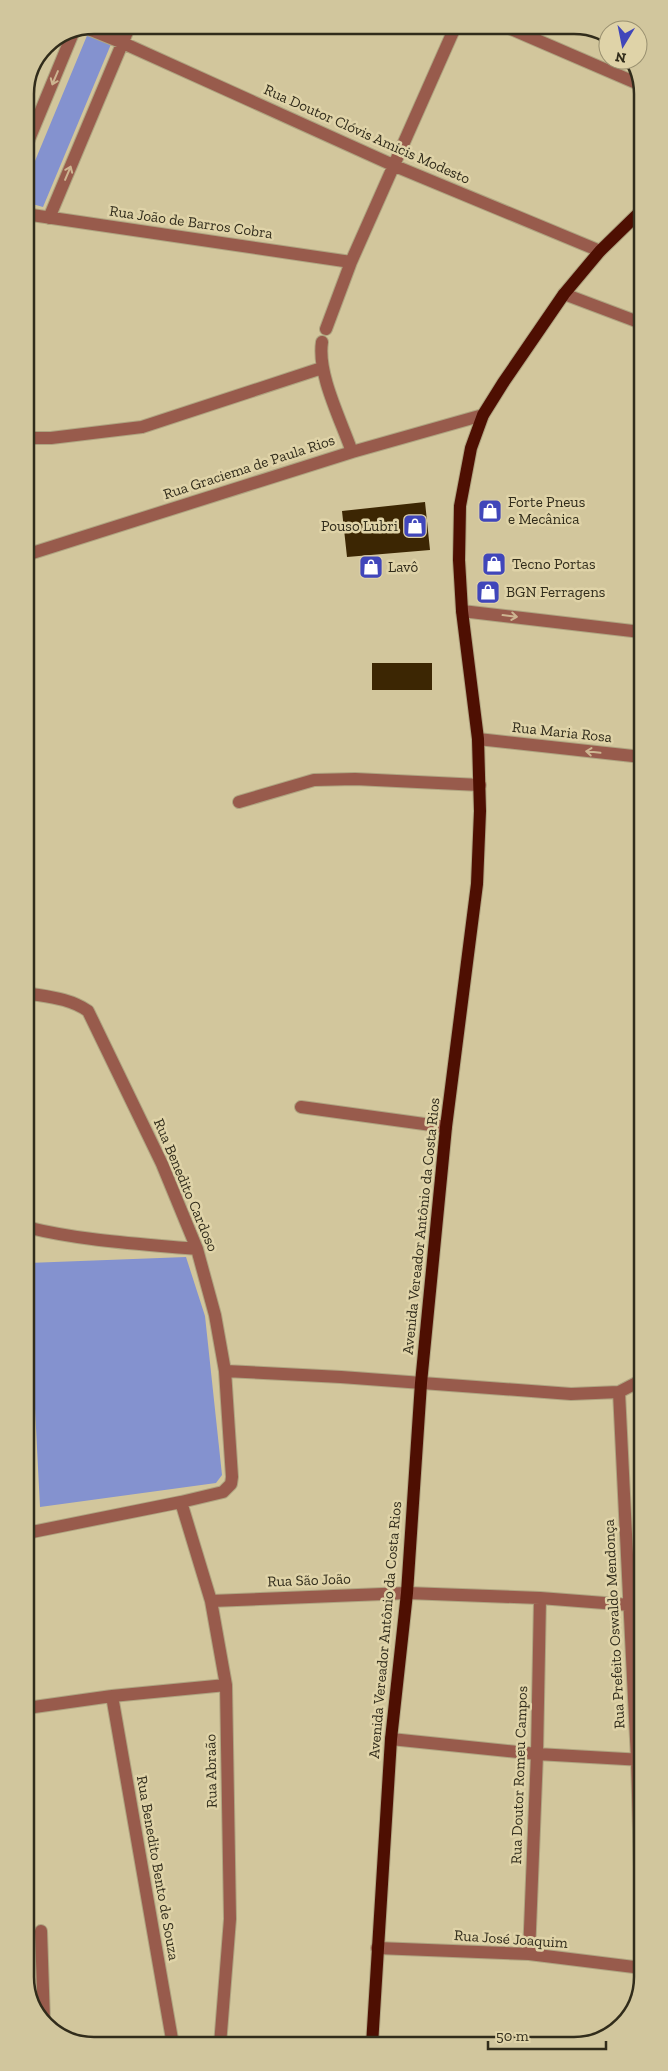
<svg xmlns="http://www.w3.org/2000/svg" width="668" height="2071" font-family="'Zilla Slab',serif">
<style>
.green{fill:#8492cf}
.building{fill:#3c2603}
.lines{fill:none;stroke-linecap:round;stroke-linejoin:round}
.minor-casing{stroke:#afa480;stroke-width:14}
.major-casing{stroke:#afa480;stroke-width:14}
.minor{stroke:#985b4c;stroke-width:12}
.major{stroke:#4e0f02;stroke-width:12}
.oneway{stroke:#cdb591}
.labels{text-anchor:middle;stroke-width:5;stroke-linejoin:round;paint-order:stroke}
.street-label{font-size:15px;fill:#312c1b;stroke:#dfd3a8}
.poi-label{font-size:15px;fill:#312c1b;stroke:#dfd3a8;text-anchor:start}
.rim{fill:none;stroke:#312c1b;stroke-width:2.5}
</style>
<rect width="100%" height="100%" fill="#d2c69c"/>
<path class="green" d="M94 25H119L43 207 25 202V185L91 26Z
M186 1257 205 1316 222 1475 216 1483 40 1507 32 1349 27 1283 29 1282 28 1263Z"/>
<path class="building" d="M425 502 430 550 347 557 342 511Z
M372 663H432V690H372Z"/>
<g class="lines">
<g class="minor-casing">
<path id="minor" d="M502 25 641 85
M86 28 123 43 395 166 600 251
M25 149 73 33
M25 214 351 262
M49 218 130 25
M564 294 641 323
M326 329 351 262 456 25
M322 342C317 374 341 420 352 452
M26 438H51L142 427 322 368
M26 555 352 452 483 415
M462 611 641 632
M478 739 642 757
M239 802 314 780 355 779 480 785
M26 993C48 997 69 998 88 1011L162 1164 197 1249 215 1315 225 1371 232 1477 231 1484 223 1492 181 1502 27 1533
M301 1107 446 1127
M26 1227C82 1241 140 1244 197 1249
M225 1371 341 1377 571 1394 619 1392 642 1380
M619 1392 637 1759 643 1974
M181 1502 211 1601 226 1685 230 1919 220 2045
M211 1601 407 1593 540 1598 643 1606
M112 1696 173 2045
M27 1708 112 1696 226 1685
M391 1739 537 1754 643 1760
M41 1931 44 2021
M377 1948 529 1954 642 1968
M529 1954 537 1754 540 1598"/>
</g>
<g class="major-casing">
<path id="major" d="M372 2045 391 1739 407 1593 421 1383 446 1127 477 884 480 811 478 739 462 611 459 560 460 506 471 448 483 415 503 383 564 294 600 251 641 211"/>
</g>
<use href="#minor" class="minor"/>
<use href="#major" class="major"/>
</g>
<defs><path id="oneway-shaft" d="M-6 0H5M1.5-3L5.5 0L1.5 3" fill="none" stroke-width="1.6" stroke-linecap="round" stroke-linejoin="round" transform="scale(1.25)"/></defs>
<g class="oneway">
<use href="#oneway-shaft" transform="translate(55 78) rotate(113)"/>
<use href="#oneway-shaft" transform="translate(68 173) rotate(-67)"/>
<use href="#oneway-shaft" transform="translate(510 616) rotate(7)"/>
<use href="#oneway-shaft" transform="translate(593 752) rotate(-174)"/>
</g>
<defs>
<g id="shop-square" transform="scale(1.25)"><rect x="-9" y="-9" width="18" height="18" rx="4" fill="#4046ba" stroke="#dfd3a8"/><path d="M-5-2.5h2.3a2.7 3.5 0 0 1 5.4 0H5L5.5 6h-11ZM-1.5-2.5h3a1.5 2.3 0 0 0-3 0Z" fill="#fff"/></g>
</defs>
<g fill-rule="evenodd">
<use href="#shop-square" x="490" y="511"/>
<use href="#shop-square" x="415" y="526"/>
<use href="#shop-square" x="494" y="564"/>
<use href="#shop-square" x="371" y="567"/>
<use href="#shop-square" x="488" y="592"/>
</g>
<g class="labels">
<g class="street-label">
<text transform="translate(367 134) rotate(24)" y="5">Rua Doutor Clóvis Amicis Modesto</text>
<text transform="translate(191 222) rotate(8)" y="5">Rua João de Barros Cobra</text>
<text transform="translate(249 467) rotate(-18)" y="5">Rua Graciema de Paula Rios</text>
<text transform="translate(562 732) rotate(6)" y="5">Rua Maria Rosa</text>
<text transform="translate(186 1185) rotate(67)" y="5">Rua Benedito Cardoso</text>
<text transform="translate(421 1226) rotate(-84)" y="5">Avenida Vereador Antônio da Costa Rios</text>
<text transform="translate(309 1580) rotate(-2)" y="5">Rua São João</text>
<text transform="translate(614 1624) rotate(-93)" y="5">Rua Prefeito Oswaldo Mendonça</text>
<text transform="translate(385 1630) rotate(-85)" y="5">Avenida Vereador Antônio da Costa Rios</text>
<text transform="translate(211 1771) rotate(-91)" y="5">Rua Abraão</text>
<text transform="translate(519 1775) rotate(-88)" y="5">Rua Doutor Romeu Campos</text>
<text transform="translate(158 1868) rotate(80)" y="5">Rua Benedito Bento de Souza</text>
<text transform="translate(511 1939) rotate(4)" y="5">Rua José Joaquim</text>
</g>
<g class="poi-label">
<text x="508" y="507">Forte Pneus<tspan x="508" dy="17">e Mecânica</tspan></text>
<text x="398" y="531" text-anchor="end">Pouso Lubri</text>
<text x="512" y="569">Tecno Portas</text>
<text x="388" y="572">Lavô</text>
<text x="506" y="597">BGN Ferragens</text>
</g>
</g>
<path d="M0 0H668V2071H0ZM94 34H574A60 60 0 0 1 634 94V1977A60 60 0 0 1 574 2037H94A60 60 0 0 1 34 1977V94A60 60 0 0 1 94 34Z" fill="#d1c69d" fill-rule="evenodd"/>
<path class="rim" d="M94 34H574A60 60 0 0 1 634 94V1977A60 60 0 0 1 574 2037H94A60 60 0 0 1 34 1977V94A60 60 0 0 1 94 34Z"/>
<g transform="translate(623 45) rotate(190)"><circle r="24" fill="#dfd3a8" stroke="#999070"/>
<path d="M0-4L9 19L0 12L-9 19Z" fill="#4046ba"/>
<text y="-8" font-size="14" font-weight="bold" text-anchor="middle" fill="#312c1b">N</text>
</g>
<path d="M488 2041v8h118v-8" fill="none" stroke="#312c1b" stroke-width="2.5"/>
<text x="496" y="2041" font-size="15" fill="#312c1b" stroke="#dfd3a8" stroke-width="4" paint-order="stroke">50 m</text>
</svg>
